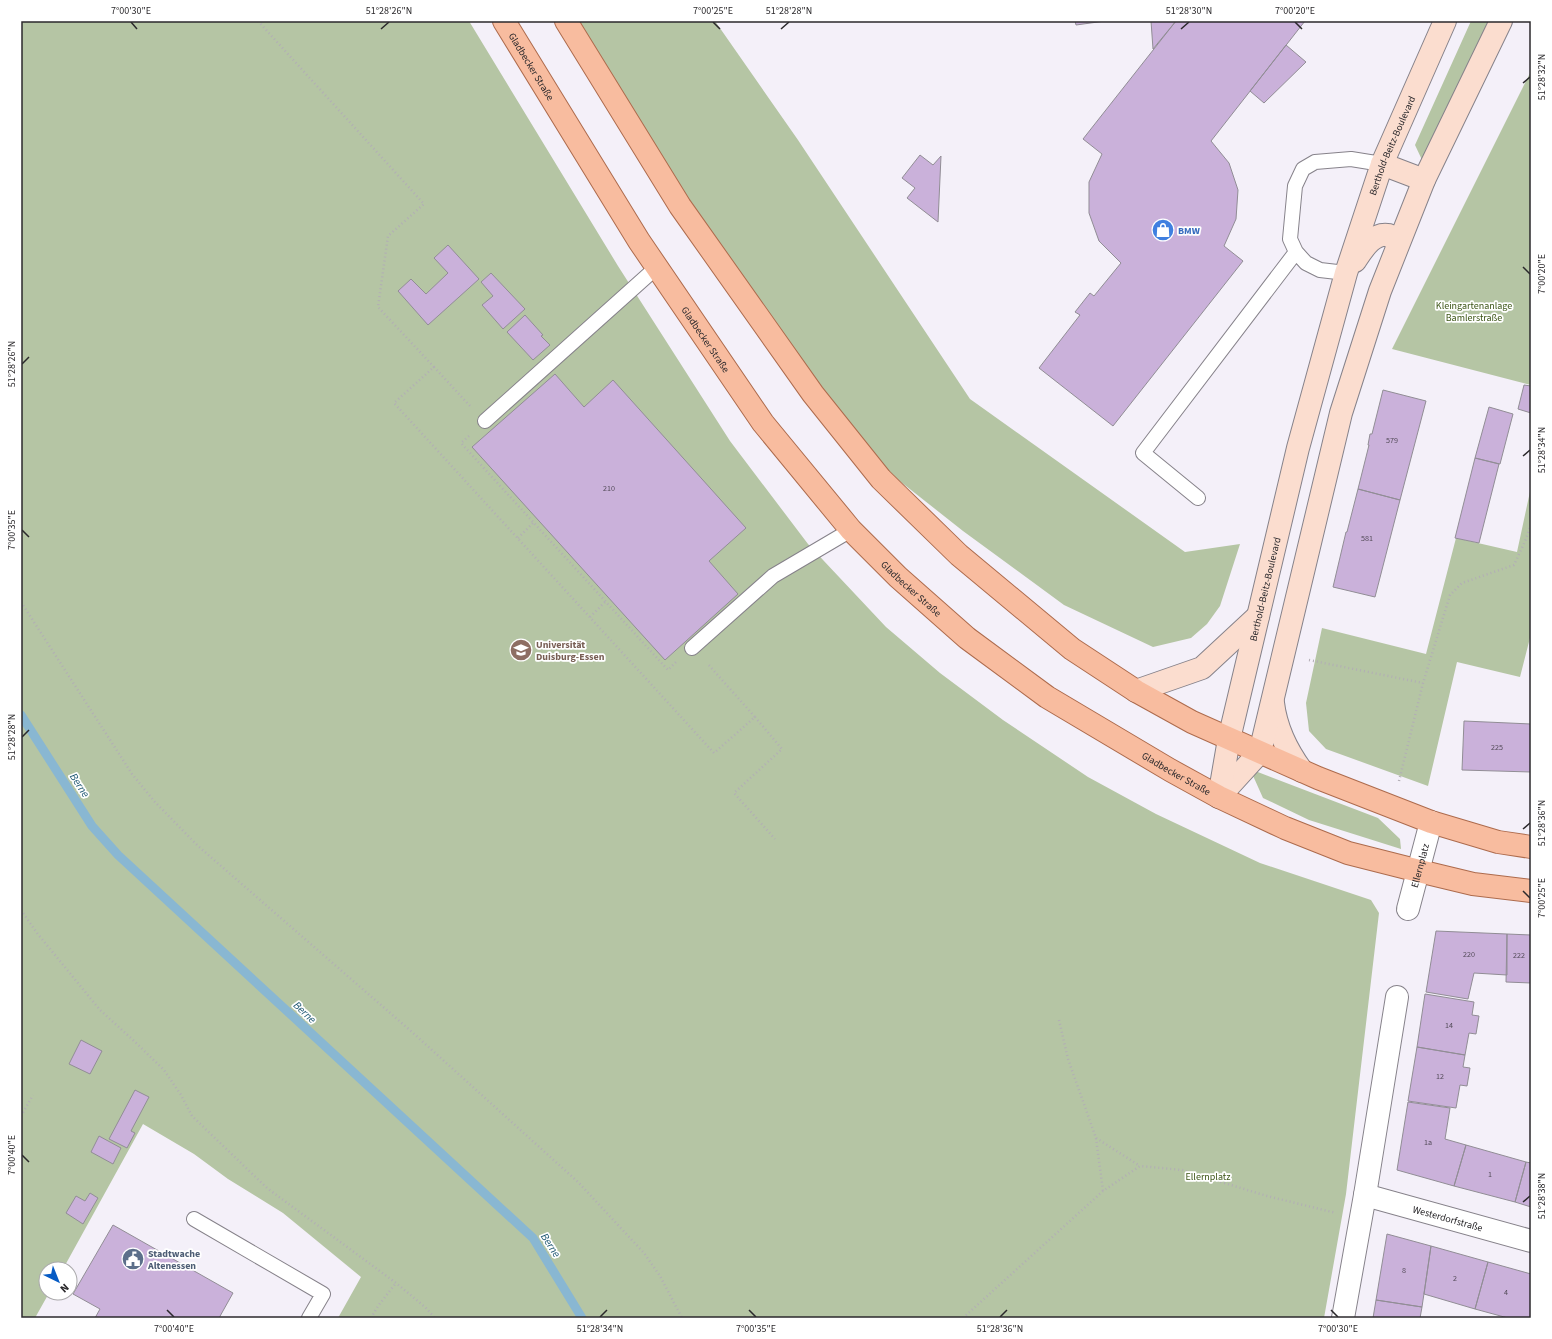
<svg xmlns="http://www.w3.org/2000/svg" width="1552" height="1339" font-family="'Source Sans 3',sans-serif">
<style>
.green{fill:#b5c5a4}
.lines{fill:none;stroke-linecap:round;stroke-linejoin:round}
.stream{stroke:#89b7d2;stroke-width:9}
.building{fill:#cab1da;stroke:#918d95}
.service-casing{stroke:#86828a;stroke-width:16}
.minor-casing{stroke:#86828a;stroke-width:24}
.secondary-casing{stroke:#86828a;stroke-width:24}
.primary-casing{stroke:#ad6b4d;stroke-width:24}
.path{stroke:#b2aeb5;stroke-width:2.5;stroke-dasharray:1 3;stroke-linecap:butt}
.service{stroke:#fff;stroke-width:14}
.minor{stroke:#fff;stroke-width:22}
.secondary{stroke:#fbddcf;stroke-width:22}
.primary{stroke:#f8bc9f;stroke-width:22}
.ticks{fill:none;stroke:#2b292c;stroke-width:1.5}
.labels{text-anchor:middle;stroke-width:3.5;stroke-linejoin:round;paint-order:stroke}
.number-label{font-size:8px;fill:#534b58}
.street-label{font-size:10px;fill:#2b292c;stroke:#fff}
.shop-label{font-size:10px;font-weight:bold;fill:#366cbe;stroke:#fff;text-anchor:start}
.park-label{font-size:10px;fill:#3b5415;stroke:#fff}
.education-label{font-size:10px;font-weight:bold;fill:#785e54;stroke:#fff;text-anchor:start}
.service-label{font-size:10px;font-weight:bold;fill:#4e5e75;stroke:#fff;text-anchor:start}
.water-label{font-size:11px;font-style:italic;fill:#19536f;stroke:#fff}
.neatline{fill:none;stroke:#2b292c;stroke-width:1.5}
.ticks-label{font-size:10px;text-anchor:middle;fill:#2b292c}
</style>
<rect width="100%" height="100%" fill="#f4f0f9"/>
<path class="green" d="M21 21H469L618 266 730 441 808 544 886 627 940 673 1003 720 1088 777 1156 814 1260 863 1371 900 1379 913 1346 1194 1324 1318H338L361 1277 283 1213 228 1179 194 1154 143 1124 63 1269H46V1293H49L35 1318H21Z
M572 21H715L798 140 970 399 1185 552 1240 544 1220 606 1207 624 1191 638 1153 647 1064 605 963 531 887 471 821 389 685 204Z
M1471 21H1491L1423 162 1415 145Z
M1531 71V385L1392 349Z
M1531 487V634L1520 677 1457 662 1428 786 1326 749 1309 731 1306 703 1322 628 1426 654 1456 538 1517 552Z
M1250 769 1378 818 1400 839 1401 849 1309 820 1263 798Z"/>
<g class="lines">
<path class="stream" d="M21 715 92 826 118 855 533 1238 582 1318"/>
</g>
<path class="building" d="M1075 21H1105L1076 25Z
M1151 21H1176L1153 49Z
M1176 21H1305L1211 141 1229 163 1238 190 1236 219 1224 246 1243 261 1113 426 1039 368 1080 315 1075 312 1090 293 1094 296 1121 263 1099 241 1089 213V182L1102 154 1083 139Z
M1286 45 1306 62 1264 103 1250 91Z
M920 155 933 165 941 156 938 222 907 198 915 188 902 178Z
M448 245 479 279 428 325 398 291 411 279 426 294 448 273 434 258Z
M491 273 525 309 503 329 482 305 493 296 481 282Z
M525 315 543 335 541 336 550 345 533 360 507 332Z
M555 374 584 407 613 380 746 528 709 561 738 594 665 660 472 447Z
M1524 385 1531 386V413L1518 409Z
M1383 390 1426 401 1400 500 1358 489 1369 445H1368L1370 434H1372Z
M1489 407 1513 414 1500 464 1475 458Z
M1475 458 1499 464 1479 543 1455 538Z
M1358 489 1400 500 1375 597 1333 587 1346 532H1347Z
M1464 721 1531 724V772L1462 770Z
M1436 931 1507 934V975L1474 973 1468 999 1426 992Z
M1507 934 1531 935V989V983L1506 982Z
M1425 994 1474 1002 1472 1015 1479 1016 1476 1034 1469 1033 1465 1055 1417 1047Z
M81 1040 102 1051 90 1074 69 1064Z
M1417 1047 1465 1055 1463 1067 1470 1068 1467 1086 1460 1085 1456 1108 1408 1101Z
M135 1090 149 1097 131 1131 135 1133 127 1148 109 1139Z
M1408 1102 1450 1108 1445 1139 1466 1145 1454 1186 1397 1170Z
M99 1136 121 1148 113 1164 91 1152Z
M1466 1145 1526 1162 1515 1202 1454 1186Z
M1526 1162 1531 1163V1207L1515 1202Z
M90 1193 98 1198 83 1224 66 1213 76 1196 85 1201Z
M113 1225 233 1293 219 1318H95L100 1309 73 1294Z
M1387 1234 1431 1246 1422 1307 1376 1300Z
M1431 1246 1488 1262 1475 1309 1424 1294Z
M1488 1262 1531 1274V1318H1508L1475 1309Z
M1376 1300 1422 1307 1420 1318H1373Z"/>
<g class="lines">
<g class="service-casing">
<path id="service" d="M1346 273 1320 270 1306 263 1296 252 1290 239 1295 186 1303 169 1315 162 1351 159 1382 164
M485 421 657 267
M1198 498 1143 453 1296 252
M692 648 773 576 851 530
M194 1219 323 1294 309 1318"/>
</g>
<g class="minor-casing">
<g id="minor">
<path id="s1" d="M1408 909 1431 822"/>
<path id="s2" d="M1365 1195 1531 1241"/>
<path d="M1343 1318 1365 1195 1397 997"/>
</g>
</g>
<g class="secondary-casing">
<g id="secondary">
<path d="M1382 164 1424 180"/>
<path d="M1355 261C1363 249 1373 232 1389 235L1396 241 1397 246"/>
<path d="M1136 691 1202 668 1258 616"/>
<path d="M1273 703C1276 728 1288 752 1302 771"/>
<path d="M1219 797 1260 752 1341 413 1380 291 1424 180 1501 21"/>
<path id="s3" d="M1219 797 1229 739 1298 448 1346 273 1382 164 1445 21"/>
</g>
</g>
<g class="primary-casing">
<g id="primary">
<path id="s4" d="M504 21 639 241 763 423 851 530 898 577 967 638 1047 697 1170 770 1219 797 1285 828 1348 853 1419 871 1473 884 1531 891"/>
<path d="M566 21 680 206 813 394 881 479 959 555 1072 649 1136 691 1192 722 1318 778 1431 822 1498 842 1531 847"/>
</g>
</g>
<path class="path" d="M258 21 424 204 388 236 378 307 434 367 394 403 714 753 755 717 707 663
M434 367 470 406
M469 436 461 443 668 670 676 662
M518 538 534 522
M21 602 114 746 132 774 154 801 198 846 412 1032 578 1182 644 1253 660 1276 682 1318
M590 617 606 601
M1309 660 1423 683
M755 717 782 749 734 793 775 839
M1399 781 1423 683 1450 595 1462 583 1514 565 1526 539 1531 524
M21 910 37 933 100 1010 133 1040 164 1070 181 1095 192 1116 267 1188 396 1283 425 1307 435 1318
M1059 1020 1068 1059 1096 1138 1140 1166
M21 1116 33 1095
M1096 1138 1103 1191
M371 1318 378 1306 396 1283
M963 1318 1103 1191 1140 1166 1182 1170 1267 1196 1336 1213"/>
<use href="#service" class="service"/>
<use href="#minor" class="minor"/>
<use href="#secondary" class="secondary"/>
<use href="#primary" class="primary"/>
</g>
<path class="ticks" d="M131 22 137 29M713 22 720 29M1295 22 1302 29M381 29 389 22M781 29 789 22M1181 29 1189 22M1523 83 1530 77M1523 267 1530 274M22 364 29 357M1523 456 1530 450M22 530 29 537M22 737 29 730M1523 829 1530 823M1523 891 1530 898M22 1155 29 1162M1523 1202 1530 1196M167 1310 174 1317M749 1310 756 1317M1331 1310 1338 1317M600 1317 607 1310M1000 1317 1007 1310"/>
<defs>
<g id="shop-disc" transform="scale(1.15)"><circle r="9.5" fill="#3f7fe0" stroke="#fff"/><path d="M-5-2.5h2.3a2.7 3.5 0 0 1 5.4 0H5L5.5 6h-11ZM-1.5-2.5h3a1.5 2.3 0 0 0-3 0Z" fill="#fff"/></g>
<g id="university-disc" transform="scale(1.15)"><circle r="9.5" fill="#8d6e63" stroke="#fff"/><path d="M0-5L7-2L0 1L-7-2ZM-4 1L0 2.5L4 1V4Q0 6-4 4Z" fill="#fff"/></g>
<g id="civic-disc" transform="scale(1.15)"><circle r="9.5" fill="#5c6f8a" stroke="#fff"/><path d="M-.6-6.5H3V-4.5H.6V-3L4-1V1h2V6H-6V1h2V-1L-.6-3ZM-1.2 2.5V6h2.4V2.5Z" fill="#fff"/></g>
</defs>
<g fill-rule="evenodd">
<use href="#shop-disc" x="1163" y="230"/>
<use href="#university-disc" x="521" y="650"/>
<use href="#civic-disc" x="133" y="1259"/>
</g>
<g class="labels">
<g class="number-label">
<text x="1392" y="443">579</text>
<text x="609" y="491">210</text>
<text x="1367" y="541">581</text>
<text x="1497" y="750">225</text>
<text x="1469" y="957">220</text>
<text x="1519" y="958">222</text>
<text x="1449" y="1028">14</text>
<text x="1440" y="1079">12</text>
<text x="1428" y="1145">1a</text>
<text x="1490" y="1177">1</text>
<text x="1404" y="1273">8</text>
<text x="1455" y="1281">2</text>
<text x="1506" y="1295">4</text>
</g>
<g class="street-label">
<text dy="4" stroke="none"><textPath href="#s4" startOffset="53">Gladbecker Straße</textPath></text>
<text dy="4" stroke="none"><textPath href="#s3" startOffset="675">Berthold-Beitz-Boulevard</textPath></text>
<text dy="4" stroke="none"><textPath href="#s4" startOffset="377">Gladbecker Straße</textPath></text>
<text dy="4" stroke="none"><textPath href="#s4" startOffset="701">Gladbecker Straße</textPath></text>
<text dy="4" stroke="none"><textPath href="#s3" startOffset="213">Berthold-Beitz-Boulevard</textPath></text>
<text dy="4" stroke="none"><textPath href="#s4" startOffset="1025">Gladbecker Straße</textPath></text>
<text dy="4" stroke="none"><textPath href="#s1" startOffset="45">Ellernplatz</textPath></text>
<text dy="4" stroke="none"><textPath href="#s2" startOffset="86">Westerdorfstraße</textPath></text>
</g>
<g class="shop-label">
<text x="1178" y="234">BMW</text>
</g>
<g class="park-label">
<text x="1474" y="309">Kleingartenanlage<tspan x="1474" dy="12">Bamlerstraße</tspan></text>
<text x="1208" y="1180">Ellernplatz</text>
</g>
<g class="education-label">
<text x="536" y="648">Universität<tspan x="536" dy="12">Duisburg-Essen</tspan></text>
</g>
<g class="service-label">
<text x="148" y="1257">Stadtwache<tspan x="148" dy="12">Altenessen</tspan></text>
</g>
<g class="water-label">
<text transform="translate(80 785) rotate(57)" y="4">Berne</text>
<text transform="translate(305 1012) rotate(43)" y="4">Berne</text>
<text transform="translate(551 1245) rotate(57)" y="4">Berne</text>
</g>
</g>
<rect width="1552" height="1339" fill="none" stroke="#ffffff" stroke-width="44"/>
<g transform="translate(58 1281) rotate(137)"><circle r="19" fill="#ffffff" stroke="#aaa9ab"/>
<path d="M0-3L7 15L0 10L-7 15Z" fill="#065bc4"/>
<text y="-6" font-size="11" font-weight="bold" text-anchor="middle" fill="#2b292c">N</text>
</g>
<rect x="22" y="22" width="1508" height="1295" class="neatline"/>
<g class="ticks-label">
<text x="131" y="14">7°00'30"E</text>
<text x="389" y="14">51°28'26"N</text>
<text x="713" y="14">7°00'25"E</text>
<text x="789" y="14">51°28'28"N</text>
<text x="1189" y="14">51°28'30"N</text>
<text x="1295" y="14">7°00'20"E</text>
<text transform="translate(1541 77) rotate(-90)" y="4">51°28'32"N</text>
<text transform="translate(1541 274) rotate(-90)" y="4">7°00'20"E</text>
<text transform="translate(11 364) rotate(-90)" y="4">51°28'26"N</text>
<text transform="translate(1541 450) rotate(-90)" y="4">51°28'34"N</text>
<text transform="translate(11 530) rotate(-90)" y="4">7°00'35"E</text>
<text transform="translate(11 737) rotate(-90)" y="4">51°28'28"N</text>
<text transform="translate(1541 823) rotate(-90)" y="4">51°28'36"N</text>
<text transform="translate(1541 898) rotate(-90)" y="4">7°00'25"E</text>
<text transform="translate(11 1155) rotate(-90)" y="4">7°00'40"E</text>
<text transform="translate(1541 1196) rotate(-90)" y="4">51°28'38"N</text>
<text x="174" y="1332">7°00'40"E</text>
<text x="600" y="1332">51°28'34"N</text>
<text x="756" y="1332">7°00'35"E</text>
<text x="1000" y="1332">51°28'36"N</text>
<text x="1338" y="1332">7°00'30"E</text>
</g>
</svg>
